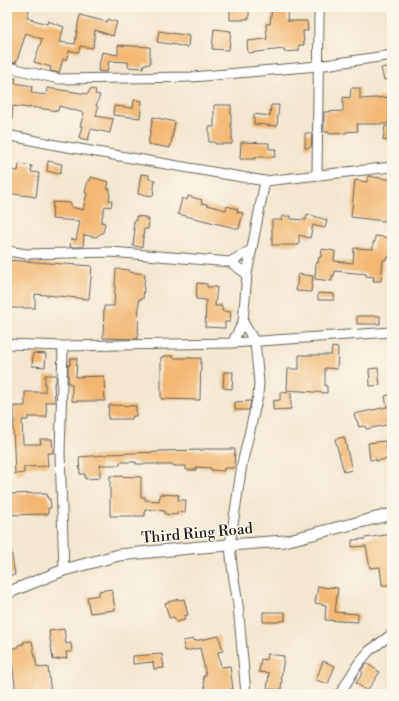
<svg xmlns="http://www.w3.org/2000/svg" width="399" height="701" font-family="'Libre Bodoni',serif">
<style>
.building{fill:#f2b772}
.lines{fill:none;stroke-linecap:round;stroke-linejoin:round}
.minor-casing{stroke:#67635b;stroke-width:11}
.tertiary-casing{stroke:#67635b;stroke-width:13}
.minor{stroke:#fff;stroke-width:9}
.tertiary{stroke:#fff;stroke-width:11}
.labels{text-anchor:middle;stroke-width:3;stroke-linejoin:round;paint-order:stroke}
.street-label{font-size:15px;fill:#1c1c1c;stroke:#fbf7ec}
</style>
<rect width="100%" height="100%" fill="#fbf7ec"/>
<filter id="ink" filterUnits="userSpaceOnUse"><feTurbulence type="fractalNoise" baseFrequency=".025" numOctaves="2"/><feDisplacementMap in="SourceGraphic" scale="8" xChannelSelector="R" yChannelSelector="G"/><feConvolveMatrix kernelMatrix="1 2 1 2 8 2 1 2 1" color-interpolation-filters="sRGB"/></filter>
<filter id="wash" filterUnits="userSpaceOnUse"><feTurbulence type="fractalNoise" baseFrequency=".012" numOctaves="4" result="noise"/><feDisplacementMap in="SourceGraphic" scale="16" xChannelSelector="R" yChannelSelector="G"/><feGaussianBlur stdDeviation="0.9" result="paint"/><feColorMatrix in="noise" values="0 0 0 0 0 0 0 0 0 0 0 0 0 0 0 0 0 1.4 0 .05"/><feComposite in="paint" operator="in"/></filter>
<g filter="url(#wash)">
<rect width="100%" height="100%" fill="#f3e7cf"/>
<g id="blocks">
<path class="building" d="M7 7H30L27 18 47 24 48 21 64 27 59 42 75 44 78 24 80 15 107 22 108 19 117 22 113 36 95 30 93 48 80 46 79 52 69 51 66 60 63 59 59 73 50 71 51 67 34 62 42 39 26 33 16 63 7 61Z
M230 7H249V19H243V20H230Z
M272 7H288L287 21H307L308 31H303L304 45H299V51L284 52V49L248 53 247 41 267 39 266 24H270Z
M214 29 231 31 229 50 212 49Z
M159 31 189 36 188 47 157 42Z
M118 45 150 47V64H144L143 68 128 67V62L109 61 107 72 98 71 102 52 118 55Z
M392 66V78L384 80 381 68Z
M7 77 16 78 15 83 32 86 31 93 46 95 47 88 88 94 90 89 96 90 95 94 100 95 96 106 98 107 96 116 113 119 110 133 91 129 88 140 79 138 82 126H80L84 113 59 106 58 111 30 107V108L13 106 12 120H7Z
M351 88H360V99L392 97V106H390L389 124H357L358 131 346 132V133L329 134V132H324V112L343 111V97L350 98Z
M134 100 142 101 140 118 113 115 114 106 133 108Z
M214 105H231V127H232V144H215V142H209V127H214Z
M271 105H279L277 126 254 124V114L270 116Z
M153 117 175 122 170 148 148 144Z
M385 126 392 127V141L383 140Z
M305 133H312L311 147 305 148Z
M241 142 269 143V149H276L275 157H255V159H240Z
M48 161 62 164 60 174 47 171Z
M19 164 32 166 31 172 39 173 36 197 7 193V183L9 170 18 171Z
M141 174 149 175V179L155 180 153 196 138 194Z
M368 176 392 180V222L351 217 355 180 367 182Z
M91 177 109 182 107 189H110L109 195H110L109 200 112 201 111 207 105 206 101 222 105 223 103 232 96 237 84 235 83 247H70L71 239 76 240 80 221 52 219 53 202 71 203V207L83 210 87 193H85L88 180 90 181Z
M188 196 202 200 201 203 207 204V205L226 210 227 206 238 209 237 212 243 213 239 229 178 214 182 198 187 200Z
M307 214 327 220 325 228 313 225 310 238 299 235V245H272V220H282V216H291V219L306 220Z
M136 216 145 217V219H149L148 229H144L142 247 133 246 135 229H133L134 221H136Z
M375 236 392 238V258L386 257V260H383L381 281H373L374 277 366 276V274L335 271 334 276 332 275V281L315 279 316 263H318L319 257H321L322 249 335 251 334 261 353 263 354 248 373 249V242H375Z
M7 260 92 266 89 299 35 294V308H7Z
M116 269 130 270 129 272 145 274 143 299H139L138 339 103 338 104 306H114Z
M298 274 313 276 311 292 296 291Z
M197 283 207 284V287H217L215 306H222V311L231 312 230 322H225V328L205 327 206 300 196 299Z
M318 293 334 294V300H318Z
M357 316H380V324H357Z
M332 347 338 348 337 369 325 368V386H327V393L287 390 288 369H299V355H331Z
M33 353 46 354 45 367 32 366Z
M163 356H173V358H201L200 400 161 399V357H163Z
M70 358H77L76 377 104 376 105 401H72V384L68 383V365H70Z
M378 368 380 385 370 386 369 369Z
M224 372H233L232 389 223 388Z
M45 375H56V383H54L55 402H46L47 417H28V420H22L23 444H41L40 439H52L53 453H47L48 466 24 467V473L15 474 13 425H14V406H25V392H45Z
M280 392 291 393V409L273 410V401L280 400Z
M392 394V424L366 429 365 426 359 427 357 420H356L354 414 387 407 385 396Z
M251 401 249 410H235V402Z
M109 405 136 406V416H133L132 419H108Z
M344 437 352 470 344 472 335 439Z
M385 441 388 459 376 461V459L370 460 368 443Z
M203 449H235L234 468H224V471L211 470V468L196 467V470H186V466H174V465H159V464H136V462H120V465H100V478L85 479V474H80L79 457 107 455V454L159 452V451L203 450Z
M110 476 141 477V497H145V500L159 501 160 494 179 495 178 500H186L185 513 177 512V515L165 514V511L145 509V516H110Z
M42 493V494H47L48 499H50L51 508H48V514L7 515V494Z
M392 534V585H382L380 567 370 568 366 546 352 547V540L365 539V538Z
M7 550H11L15 575 7 576Z
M318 586 329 588V587L338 588 335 612 358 614V622L325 620 326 605 315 603Z
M112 589 115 610 90 613 87 597 99 595V591Z
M179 599 180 600 184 599 188 615 184 616 185 620 176 622 174 617 169 618 165 603Z
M263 612H285V621H279V622H263Z
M64 629 66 644 71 643 72 652H66L67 658 53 660 49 631Z
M219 636 223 651 218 652 221 667 230 666 233 689H231V694H206L203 676H206L200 648 185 651 183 641 194 639V641Z
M32 641 37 667 39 666V668L48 667 51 694H16L13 668H11L8 649 19 647 18 645 24 644 23 642Z
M162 654 164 668 154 669 153 662 133 664V656Z
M267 654 284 656 281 679H282L281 690 267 689 269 673 259 672 261 659 266 660Z
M323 661 335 666 328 684 316 680Z
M366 663 380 672 367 691 356 683 363 673 361 671Z"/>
</g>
</g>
<g filter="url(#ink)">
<use href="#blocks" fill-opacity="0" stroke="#67635b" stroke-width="1"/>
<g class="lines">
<g class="minor-casing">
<path id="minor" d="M7 67 59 79 192 77 318 66 392 55
M7 135 56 145 265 181
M317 175 319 16 320 7
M7 251 27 254 111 252 230 262 251 250
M230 262 247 274
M232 343 243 322
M7 344 63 346 232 343 392 332
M63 346 60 452 64 570
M246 694 238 605 232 566 230 545 242 464 258 396 259 382 255 342 243 322 247 274 265 181 392 167
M338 694 341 692 358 664 369 651 392 634"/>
</g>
<g class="tertiary-casing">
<path id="tertiary" d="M7 593 64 570 119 555 201 547 285 541 392 514"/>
</g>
<use href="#minor" class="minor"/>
<use href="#tertiary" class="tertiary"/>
</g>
</g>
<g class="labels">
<g class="street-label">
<text transform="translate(197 533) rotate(-5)" y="5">Third Ring Road</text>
</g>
</g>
<rect width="399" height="701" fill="none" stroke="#fbf7ec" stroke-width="24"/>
</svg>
